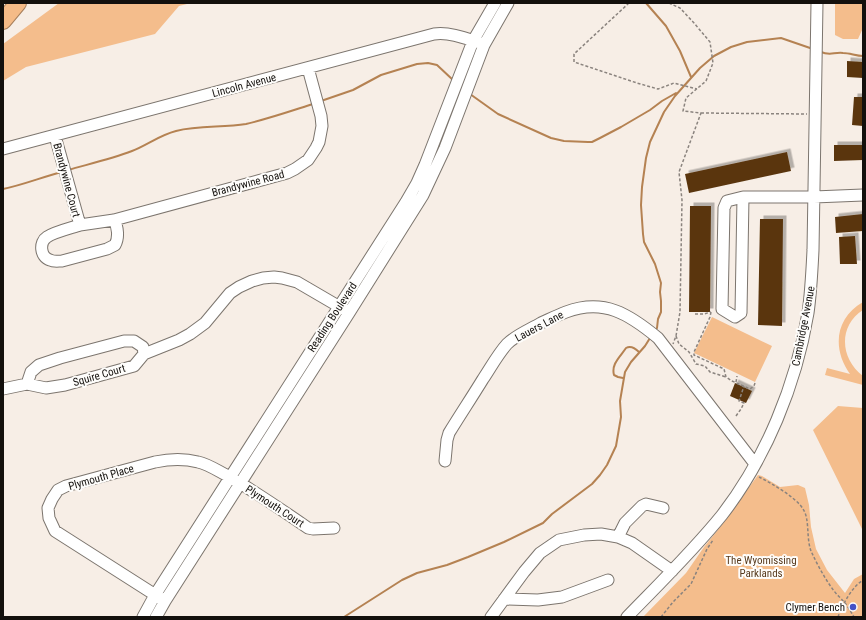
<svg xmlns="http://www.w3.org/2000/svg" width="866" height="620" font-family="'Roboto Condensed',sans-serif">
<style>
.green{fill:#f4bd8c}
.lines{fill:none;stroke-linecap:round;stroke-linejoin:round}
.stream{stroke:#b58252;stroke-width:2}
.building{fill:#5a3611;filter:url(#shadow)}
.minor-casing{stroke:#7c756e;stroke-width:13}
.highway-casing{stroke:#a67f5c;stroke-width:18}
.path{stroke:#8a837e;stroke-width:1.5;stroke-dasharray:3 2;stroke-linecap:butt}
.minor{stroke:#fff;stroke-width:11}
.highway{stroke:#f5bb87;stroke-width:16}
.poi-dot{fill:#4551c6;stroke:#fefdfb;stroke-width:1.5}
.labels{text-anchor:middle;stroke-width:4;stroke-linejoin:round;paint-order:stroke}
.street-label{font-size:11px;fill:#13100d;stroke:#fefdfb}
.park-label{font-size:11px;fill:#583b1e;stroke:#fefdfb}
.poi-label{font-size:11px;fill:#13100d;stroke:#fefdfb;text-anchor:end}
</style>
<defs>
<filter id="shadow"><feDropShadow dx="3.5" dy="-3.5" stdDeviation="0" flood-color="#0004"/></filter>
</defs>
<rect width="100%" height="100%" fill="#f7eee6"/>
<path class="green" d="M59 3H191L179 6 155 34 26 67 3 81V44Z
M835 3H863V28L858 39H843L835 35Z
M863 302V310C838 326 840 359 863 376V385L825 375 827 368 850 374C832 349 835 318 863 302Z
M712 317 772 346 755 382 694 353Z
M838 406 863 408V531L813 430Z
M758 475 762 476 780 487 798 485 805 488 809 505 811 527 816 549 827 570 845 593 854 579 863 574V617H643L686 573 704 547 721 526Z"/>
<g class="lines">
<path class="stream" d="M646 3 666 26 680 51 691 77
M821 52C830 56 834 52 843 53 850 53 856 56 863 56
M470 94 498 114 551 138 564 141 588 142H592L600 138 621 127 650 110 662 101 676 93
M321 101 353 90 381 75 417 64 428 63 437 65 453 80
M68 170C89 164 111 159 132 151 147 145 160 135 176 131 199 125 223 128 246 124 268 119 291 111 313 104
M3 189C23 185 42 177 62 172
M655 331 657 328 658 319 661 312V301L660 292 661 283 655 264 644 242 643 234 641 205 642 187 646 158 650 142 664 112 675 96 700 68 714 56 731 47 747 42 781 38 813 49
M623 378 618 377 614 375C611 364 620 357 626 348 631 345 635 348 639 352
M344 617 402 580 417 573 447 565 468 557 504 542 543 523 552 514 592 484 600 475 607 465 616 446 621 417 620 401 625 372 631 362 645 346 650 338"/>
</g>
<path class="building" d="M847 61 863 62V78L847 77Z
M854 97H863V126L852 125Z
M834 145H863V160L834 161Z
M787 152 791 171 689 193 685 174Z
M690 206H711L710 312H689Z
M863 214V231L836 233 835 217Z
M760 219H783L782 326 758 325Z
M855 236 857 264H840L839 237Z
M735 383 752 391 746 403 730 396Z"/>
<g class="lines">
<g class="minor-casing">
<path id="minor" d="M55 136 80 225 114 220 287 173 295 169 308 160 316 148 319 142 322 126 321 116 308 68
M3 149 434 34C450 32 465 38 480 43
M743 197 741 313 735 317 722 309 724 208 727 201 743 197H814L863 195
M80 225C71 228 54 232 47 237 39 242 40 257 50 260 54 262 58 261 62 261L107 249 115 245C119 238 118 227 114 220
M27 384 31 372 39 365 60 358 124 341H134L143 347 144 354
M3 389 27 384 46 388 65 385 134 366 144 354 179 340 190 334 205 323 230 293 239 287 252 281 263 278 274 277 282 278 297 282 345 310
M445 461 447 440 449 433C460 415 472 397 483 379 491 367 498 354 507 344 516 335 531 329 541 323 550 319 558 315 566 312 604 298 629 314 658 338L755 464
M618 537 625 523 642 506 646 504 663 508
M160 598 55 531 49 518 48 508 52 499 58 490 66 486 155 462C169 459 183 458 198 462 208 464 218 471 228 476 256 492 282 510 308 528L313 529 334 528
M504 599 538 600 562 597 608 580
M143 617 155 595 406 202 417 183 425 165 473 41 495 3
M156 617 165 601 349 313 423 195 445 148 484 45 508 3
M491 617 524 572 540 553 559 540 584 535 601 534 618 537 632 543 672 571
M627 617C659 584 693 551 722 515 766 458 796 385 808 313 811 292 812 271 813 250L817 3"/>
</g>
<g class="highway-casing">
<path id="highway" d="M3 21 18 3"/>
</g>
<path class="path" d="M629 3 574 54V62L637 83 658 89 674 83 697 89
M669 3 680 8 694 23 710 42 713 63 706 81 686 98 683 111 701 113 679 172 682 200 680 312 676 336 673 344
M701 113 807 114
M711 312 710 317 694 352V355L724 369 726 377 732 381 750 389 754 386 755 383
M695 314H704L711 312
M676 336 679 344 689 352 696 364 705 366 710 372 726 377
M736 382 737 376
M736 416 741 409 744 403 739 401 744 386
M759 477C771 483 797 498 803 509 810 519 806 538 811 551 817 564 825 579 834 591 837 595 841 598 844 602 848 606 851 612 854 617
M661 617 673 602 691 584 707 549 713 540
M838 617C843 604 851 588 863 580"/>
<use href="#minor" class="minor"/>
<use href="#highway" class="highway"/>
</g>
<circle class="poi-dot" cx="853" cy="607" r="4"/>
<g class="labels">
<g class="street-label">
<text transform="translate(244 85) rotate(-15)" y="4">Lincoln Avenue</text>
<text transform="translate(67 180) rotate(75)" y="4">Brandywine Court</text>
<text transform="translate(248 183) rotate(-15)" y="4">Brandywine Road</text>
<text transform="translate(332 317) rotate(-57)" y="4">Reading Boulevard</text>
<text transform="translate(539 326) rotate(-28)" y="4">Lauers Lane</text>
<text transform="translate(803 326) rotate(-79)" y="4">Cambridge Avenue</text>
<text transform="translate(99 375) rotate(-16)" y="4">Squire Court</text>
<text transform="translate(101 477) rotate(-16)" y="4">Plymouth Place</text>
<text transform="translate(275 506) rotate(33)" y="4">Plymouth Court</text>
</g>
<g class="park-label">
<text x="761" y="564">The Wyomissing<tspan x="761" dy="13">Parklands</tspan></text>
</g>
<g class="poi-label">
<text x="845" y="611">Clymer Bench</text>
</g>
</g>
<rect width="866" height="620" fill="none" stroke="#13100d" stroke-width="8"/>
</svg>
